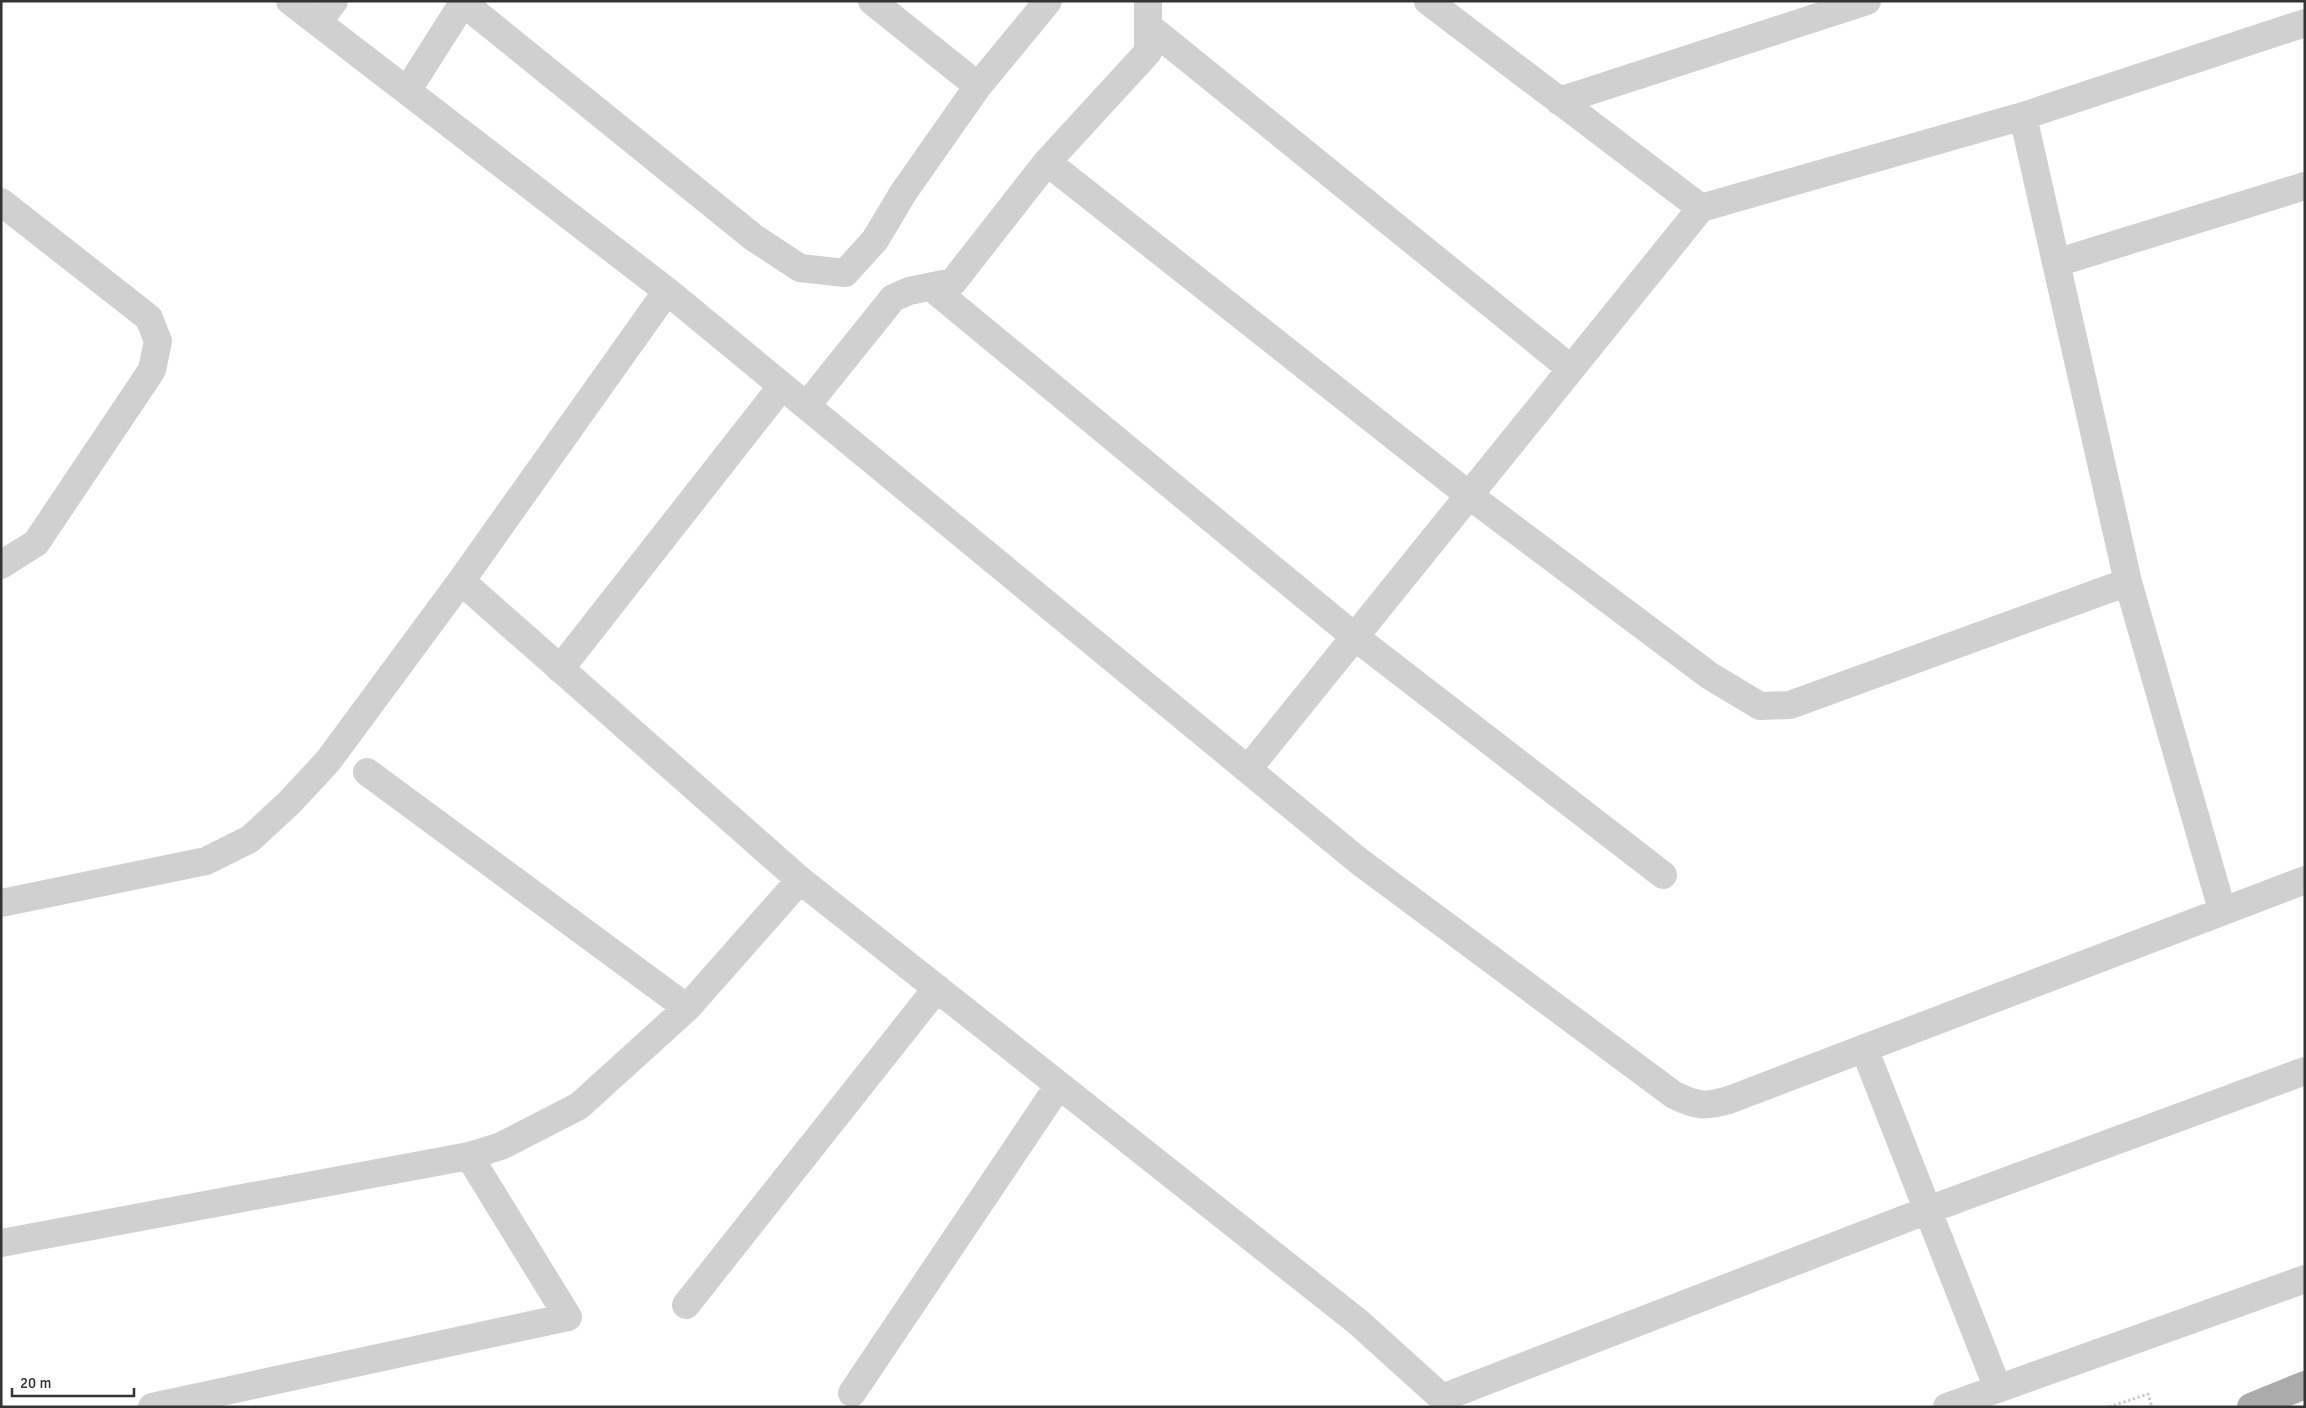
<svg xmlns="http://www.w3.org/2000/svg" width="2306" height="1408" font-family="Signika,sans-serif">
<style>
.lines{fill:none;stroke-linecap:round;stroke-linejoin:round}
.path{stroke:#cdcdcd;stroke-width:3;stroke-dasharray:2.5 2.5;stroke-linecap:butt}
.minor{stroke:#d0d0d0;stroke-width:28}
.major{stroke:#ababab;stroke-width:28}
</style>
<rect width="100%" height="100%" fill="#fff"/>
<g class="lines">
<path class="path" d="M2109 1407 2148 1394 2152 1407"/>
<path class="minor" d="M290 1 667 291 1360 862 1674 1095C1697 1106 1704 1107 1729 1100L2305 880
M461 1 753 237 800 268 845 273 875 240 903 193 978 86 1048 1
M872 1 978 86
M1428 1 1701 208
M318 22 334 1
M1148 26 1570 368
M407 91 463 3
M1559 101 1867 1
M2023 116 2128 582 2222 910
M1047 162 1470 496 1710 676 1760 706 1790 705 2128 582
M1 202 149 318 158 341 152 370 36 543 1 565
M2056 263 2305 186
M931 287 1355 637 1663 875
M807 405 893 298 909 291 953 282 1047 162 1148 52V1
M461 581 800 880 1358 1322 1442 1398 1445 1407
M560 669 782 386
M1248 769 1701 208 2023 116 2305 23
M367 772 687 1008
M1 903 206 861 250 839 289 803 328 761 461 581 667 291
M1864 1048 1998 1389
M1 1243 469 1156 501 1146 579 1106 687 1008 800 880
M686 1305 937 988
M852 1393 1059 1085
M1442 1398 1928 1210 2305 1071
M152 1407 568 1317 469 1156
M1947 1407 2305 1279"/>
<path class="major" d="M2251 1407 2305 1385"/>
</g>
<rect width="2306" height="1408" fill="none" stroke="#333333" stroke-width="5"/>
<path d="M12 1388v8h122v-8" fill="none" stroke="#333333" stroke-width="2.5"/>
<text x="20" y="1388" font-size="15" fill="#333333" stroke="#ffffff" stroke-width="4" paint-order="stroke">20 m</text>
</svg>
